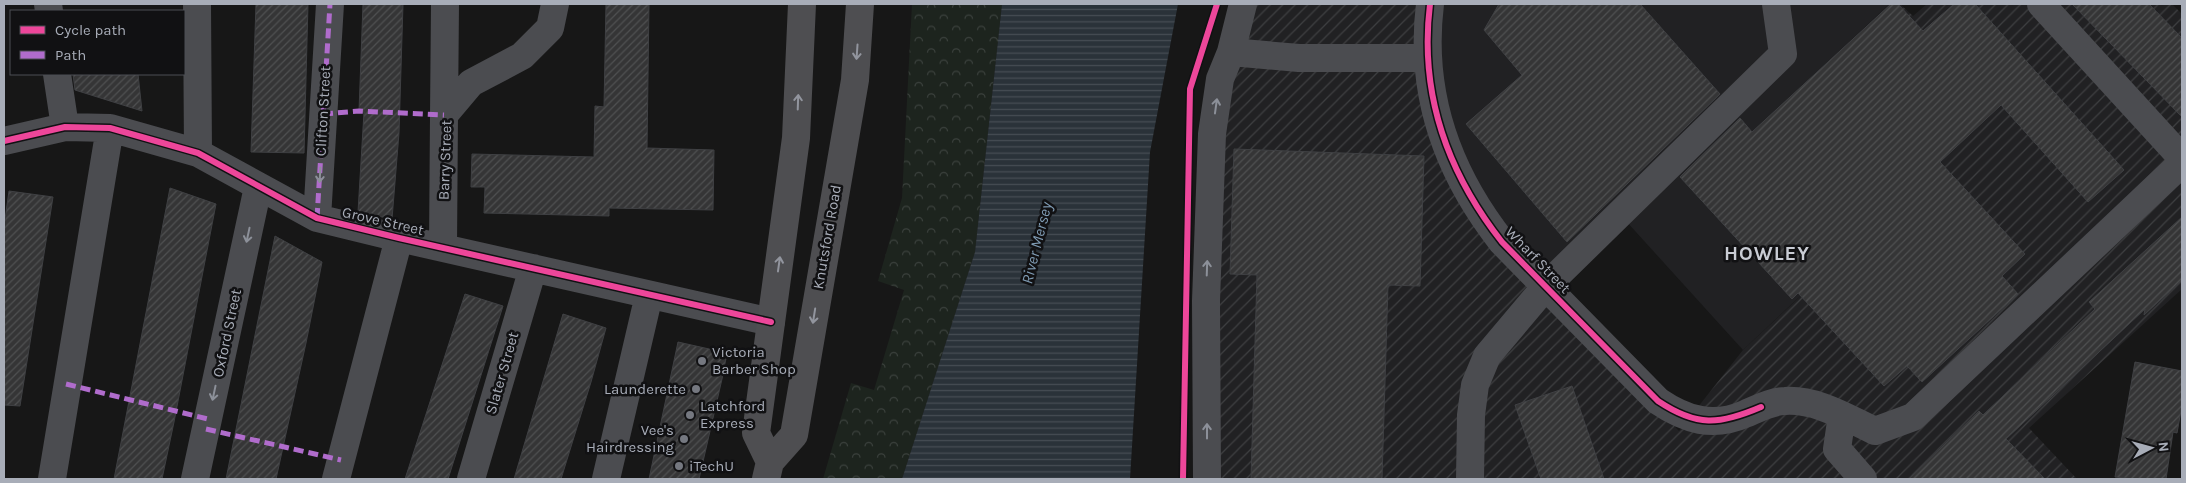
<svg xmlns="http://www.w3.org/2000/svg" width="2186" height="483" font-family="Karla,sans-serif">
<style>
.built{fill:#212123}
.industrial{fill:url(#industrial-furrows)}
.forest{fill:url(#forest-crowns)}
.water{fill:url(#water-rules)}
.building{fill:url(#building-hatch);stroke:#3f4043}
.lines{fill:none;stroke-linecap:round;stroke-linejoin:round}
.minor{stroke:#4b4c50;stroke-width:28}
.highway{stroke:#4e4e51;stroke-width:28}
.quiet{stroke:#b06ccc;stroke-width:5;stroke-dasharray:10 5;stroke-linecap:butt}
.cycleway-casing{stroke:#111113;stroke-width:9}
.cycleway{stroke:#ed469a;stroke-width:6}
.oneway{stroke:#92959e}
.oneway2{stroke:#8c9099}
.poi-dot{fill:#757880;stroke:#111113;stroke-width:2}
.labels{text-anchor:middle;stroke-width:5;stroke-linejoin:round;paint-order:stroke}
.street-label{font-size:15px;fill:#a8adb8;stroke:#111113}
.poi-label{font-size:15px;fill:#a8adb8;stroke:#111113;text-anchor:start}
.water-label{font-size:16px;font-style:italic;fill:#7f9bb3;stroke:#111113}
.district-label{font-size:20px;font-weight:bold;letter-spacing:1px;fill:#c9ccd4;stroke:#111113}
</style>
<defs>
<pattern id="industrial-furrows" width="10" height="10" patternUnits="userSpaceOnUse" patternTransform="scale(1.25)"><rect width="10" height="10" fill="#212123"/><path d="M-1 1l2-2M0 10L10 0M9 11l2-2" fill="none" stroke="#3e3f41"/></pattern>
<pattern id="forest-crowns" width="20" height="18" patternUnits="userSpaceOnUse" patternTransform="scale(1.25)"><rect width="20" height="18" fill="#1d241e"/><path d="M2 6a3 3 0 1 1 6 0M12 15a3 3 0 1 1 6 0" fill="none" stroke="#3b413d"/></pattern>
<pattern id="water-rules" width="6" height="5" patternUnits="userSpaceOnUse" patternTransform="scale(1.25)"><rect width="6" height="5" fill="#2a3239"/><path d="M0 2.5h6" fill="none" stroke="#464d54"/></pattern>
<pattern id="building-hatch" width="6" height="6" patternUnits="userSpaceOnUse" patternTransform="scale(1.25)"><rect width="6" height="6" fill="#353536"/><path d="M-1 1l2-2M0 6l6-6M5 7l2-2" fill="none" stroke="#4f5051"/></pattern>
</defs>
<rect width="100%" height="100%" fill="#171717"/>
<path class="built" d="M1440 4H1889L1837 54 1941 164 1743 350 1616 210 1548 277 1468 179 1440 95Z"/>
<path class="industrial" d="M1230 4H1421L1426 104 1538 288 1679 431 1743 350 1941 165 1837 54 1889 4H1900L1913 16 1927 4H2172L2182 14V289L2029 428 2077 479H1201Z"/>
<path class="forest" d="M912 4H1002L975 252 902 479H823L851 383 874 390 904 290 878 281 902 198Z"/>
<path class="water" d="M1002 4H1178L1150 152 1130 479H902L975 252Z"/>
<path class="building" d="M256 4H308L304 153 251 152Z
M363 4H403L399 133 392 219 358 212 364 112 359 111Z
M606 4H649L647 148 714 150 713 210 609 208V216L484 213 485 187H471L472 154 594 157 595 106 604 107Z
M1499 4H1640L1720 94 1567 242 1466 124 1522 75 1484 30Z
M1891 4H1898L1923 31 1954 4H1975L2124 170 2088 202 2001 105 1940 162 2025 254 2002 276 2018 294 1922 382 1907 366 1884 386 1798 293 1792 299 1680 177 1740 118 1752 132Z
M2072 4H2149L2182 38V117Z
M73 74H138L142 111 75 90Z
M1234 149 1424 156 1420 286 1388 285 1382 479H1251L1257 275 1230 274Z
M170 188 216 204 174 422 162 479H114Z
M9 191 53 197 20 406 4 405V226Z
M2182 217V280L2144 315 2145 309 2006 439 2045 479H1909L1979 411 1983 415 2095 309 2089 302Z
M275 236 322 262 306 343 276 479H226Z
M465 294 503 306 448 479H405Z
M563 314 606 328 591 382 561 479H514Z
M678 342 727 353 722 379 699 479H649Z
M2135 362 2182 371V405L2177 433 2173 432 2166 479H2134L2115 477Z
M1572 386 1604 479H1541L1515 405Z"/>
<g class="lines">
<path class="minor" d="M48 4 49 11
M197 4 198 153
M1243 4 1231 52 1299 58H1428
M1430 4C1419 93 1447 172 1502 242L1658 401C1686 420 1713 428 1745 414 1757 409 1772 401 1785 401 1817 399 1847 418 1875 431L1913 417 2182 163
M2041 4 2182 158
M57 74 65 127
M444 115 445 4
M4 141 65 127 110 128 198 153 317 218 399 238 771 322
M317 218 330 4
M443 247 444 115 471 83 522 56 550 28 555 4
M1842 415 1837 449 1863 479
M52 479 110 128
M195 479 258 187
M336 479 399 238
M471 479 533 268
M606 479 649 295
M1207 479 1206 301 1212 134 1220 79 1231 52
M1470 479 1471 415 1475 385 1487 356 1546 286 1783 54 1776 4"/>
<path class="highway" d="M770 462 756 433 796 138 802 4
M766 479 770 462 794 435 855 80 860 4"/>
<path class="quiet" d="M323 114 359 111 444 115
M317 218 330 4
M66 384 208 419
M206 429 341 460"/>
<g class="cycleway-casing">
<path id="cycleway" d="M1430 4C1419 93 1447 172 1502 242L1658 401C1697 427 1719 425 1761 407
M4 141 65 127 110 128 198 153 317 218 399 238 771 322
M1183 479 1190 89 1217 4"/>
</g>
<use href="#cycleway" class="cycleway"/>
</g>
<defs><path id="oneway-shaft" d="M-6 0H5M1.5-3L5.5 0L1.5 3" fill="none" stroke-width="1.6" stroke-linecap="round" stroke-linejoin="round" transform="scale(1.25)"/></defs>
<g class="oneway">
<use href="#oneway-shaft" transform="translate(857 52) rotate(94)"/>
<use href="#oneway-shaft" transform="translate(798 102) rotate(-88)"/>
<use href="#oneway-shaft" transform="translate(779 264) rotate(-82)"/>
<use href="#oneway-shaft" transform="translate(814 316) rotate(99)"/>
</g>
<g class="oneway2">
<use href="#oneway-shaft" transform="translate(1216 106) rotate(-82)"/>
<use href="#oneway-shaft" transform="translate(320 175) rotate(93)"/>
<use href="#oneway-shaft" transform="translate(248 235) rotate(102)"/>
<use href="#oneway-shaft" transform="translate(1207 268) rotate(-88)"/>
<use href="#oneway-shaft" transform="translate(214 393) rotate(102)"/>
<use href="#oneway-shaft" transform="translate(1207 431) rotate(-90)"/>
</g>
<g class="poi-dot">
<circle cx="702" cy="361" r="5"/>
<circle cx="696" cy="389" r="5"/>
<circle cx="690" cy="415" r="5"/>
<circle cx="684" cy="439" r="5"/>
<circle cx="679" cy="466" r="5"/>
</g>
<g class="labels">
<g class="street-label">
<text transform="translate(323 111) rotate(-87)" y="5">Clifton Street</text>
<text transform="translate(445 160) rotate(-88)" y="5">Barry Street</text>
<text transform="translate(383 221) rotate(13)" y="5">Grove Street</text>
<text transform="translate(827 237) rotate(-80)" y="5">Knutsford Road</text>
<text transform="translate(1538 260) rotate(46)" y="5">Wharf Street</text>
<text transform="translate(227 333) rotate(-78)" y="5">Oxford Street</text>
<text transform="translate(502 373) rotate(-74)" y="5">Slater Street</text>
</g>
<g class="poi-label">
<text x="712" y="357">Victoria<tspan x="712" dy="17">Barber Shop</tspan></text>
<text x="686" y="394" text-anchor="end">Launderette</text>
<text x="700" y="411">Latchford<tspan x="700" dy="17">Express</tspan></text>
<text x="674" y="435" text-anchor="end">Vee's<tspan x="674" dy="17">Hairdressing</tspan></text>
<text x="689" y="471">iTechU</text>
</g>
<g class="water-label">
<text transform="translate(1036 243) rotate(-76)" y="6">River Mersey</text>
</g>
<g class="district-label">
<text x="1767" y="260">HOWLEY</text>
</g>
</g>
<rect width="2186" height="483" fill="none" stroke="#a8adb8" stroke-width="10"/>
<rect x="10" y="10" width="175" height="65" fill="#111113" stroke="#4d4f55"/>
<rect x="20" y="26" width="25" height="8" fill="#ed469a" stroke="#4d4f55"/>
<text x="55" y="35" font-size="15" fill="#a8adb8">Cycle path</text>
<rect x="20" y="51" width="25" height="8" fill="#b06ccc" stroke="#4d4f55"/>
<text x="55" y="60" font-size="15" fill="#a8adb8">Path</text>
<g transform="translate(2151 448) rotate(84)" stroke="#111113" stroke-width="4" paint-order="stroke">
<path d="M0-4L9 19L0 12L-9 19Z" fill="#a8adb8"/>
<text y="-8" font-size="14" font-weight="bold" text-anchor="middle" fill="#a8adb8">N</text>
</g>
</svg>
